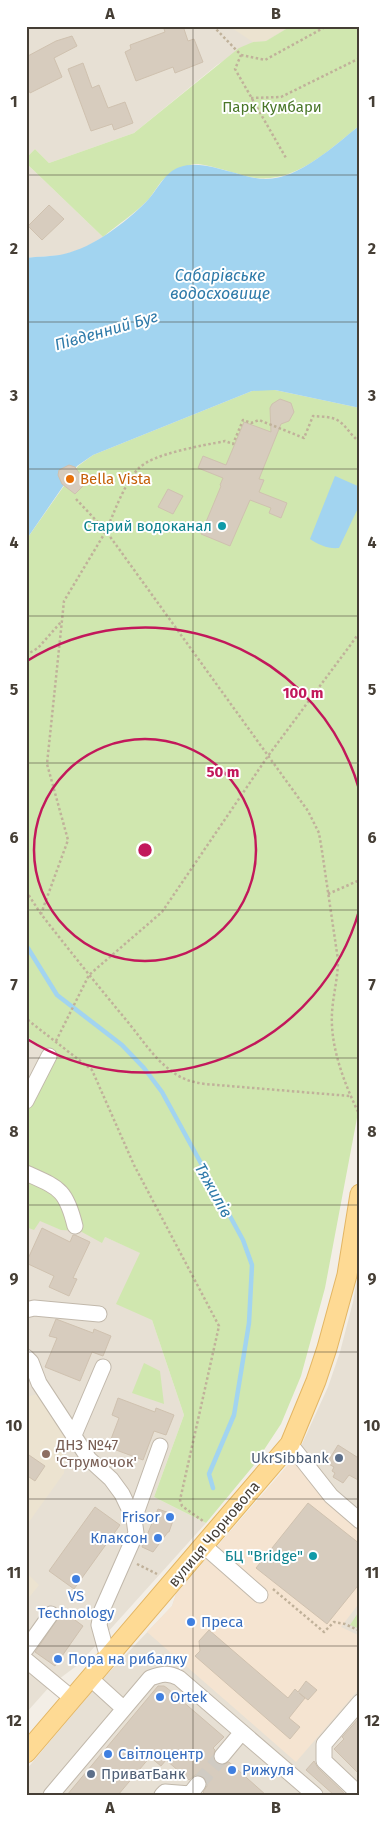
<svg xmlns="http://www.w3.org/2000/svg" width="386" height="1821" font-family="'Fira Sans',sans-serif">
<style>
.residential{fill:#e7e0d4}
.commercial{fill:#f5e4d1}
.education{fill:#ece3d0}
.green{fill:#d0e7af}
.water{fill:#a2d4f0}
.lines{fill:none;stroke-linecap:round;stroke-linejoin:round}
.stream{stroke:#a2d4f0;stroke-width:4.5}
.building{fill:#d7ccbe;stroke:#cfc1af}
.minor-tunnel{stroke:#d0cbc3;stroke-width:15;stroke-dasharray:15 8;stroke-linecap:butt}
.minor-casing{stroke:#c1b8ab;stroke-width:17}
.major-casing{stroke:#e3b664;stroke-width:21}
.path{stroke:#c0b19a;stroke-width:2.5;stroke-dasharray:2.5 2.5;stroke-linecap:butt}
.minor{stroke:#fff;stroke-width:15}
.major{stroke:#feda94;stroke-width:19}
.grid{fill:none;stroke:#453e35;stroke-width:1;stroke-opacity:0.55}
.ring{fill:none;stroke:#c2185b;stroke-width:2.5}
.food-dot{fill:#e8710a;stroke:#fff;stroke-width:2}
.culture-dot{fill:#0f9aa8;stroke:#fff;stroke-width:2}
.education-dot{fill:#8d6e63;stroke:#fff;stroke-width:2}
.service-dot{fill:#5c6f8a;stroke:#fff;stroke-width:2}
.shop-dot{fill:#3f7fe0;stroke:#fff;stroke-width:2}
.labels{text-anchor:middle;stroke-width:4;stroke-linejoin:round;paint-order:stroke}
.park-label{font-size:15px;fill:#4a7729;stroke:#fff}
.food-label{font-size:15px;fill:#c56008;stroke:#fff;text-anchor:start}
.culture-label{font-size:15px;fill:#0d838f;stroke:#fff;text-anchor:end}
.education-label{font-size:15px;fill:#785e54;stroke:#fff;text-anchor:start}
.service-label{font-size:15px;fill:#4e5e75;stroke:#fff;text-anchor:end}
.shop-label{font-size:15px;fill:#366cbe;stroke:#fff;text-anchor:start}
.street-label{font-size:15px;fill:#453e35;stroke:#fff}
.water-label{font-size:16px;font-style:italic;fill:#2e7aa9;stroke:#fff}
.centre{fill:#c2185b;stroke:#fff;stroke-width:2.5}
.ring-label{font-size:15px;text-anchor:middle;font-weight:bold;fill:#c2185b;stroke:#fff;stroke-width:4;stroke-linejoin:round;paint-order:stroke}
.neatline{fill:none;stroke:#453e35;stroke-width:2}
.grid-label{font-size:16px;text-anchor:middle;font-weight:bold;fill:#453e35}
</style>
<rect width="100%" height="100%" fill="#f3eee6"/>
<path class="residential" d="M26 26H291L266 41 253 42 217 65 134 133 49 163 35 149 26 158Z
M26 163 103 237 82 249 62 255 26 258Z
M26 1035 50 1056 26 1107Z
M26 1166 83 1227 141 1253 152 1320 184 1415 154 1497 206 1523 79 1664 51 1685 26 1713Z
M360 1262V1795H26V1770L99 1683 172 1606 176 1594 297 1455 328 1387 340 1352 353 1302Z"/>
<path class="commercial" d="M294 1458 355 1526 360 1529V1602L341 1627 360 1636V1688L296 1762 147 1632 172 1606 176 1594Z"/>
<path class="education" d="M229 26H291L266 41 253 42Z
M38 1394 66 1436 64 1473 26 1526V1397Z
M26 1572 39 1585 26 1601Z"/>
<path class="green" d="M291 26H360V125C329 150 293 186 250 177 236 174 206 163 194 164 188 165 170 174 166 177 160 181 153 195 147 201 134 214 117 225 103 237L26 163V158L35 149 49 163 134 133 239 48 253 42 266 41Z
M263 389 275 390 360 408V1102L325 1288 301 1376 281 1424 254 1465 206 1523 154 1497 184 1415 152 1320 116 1304 140 1253 105 1237 102 1243 80 1231 61 1230 40 1221 34 1230 26 1227V1107L50 1056 26 1035V540L78 466 93 455 252 391Z
M144 1363 160 1371 164 1404 132 1393Z
M360 1610V1629L350 1625Z"/>
<path class="water" d="M360 125V408L275 390 252 391 93 455 77 466 26 540V258C38 256 52 257 64 254 94 247 125 223 146 202 158 190 164 172 180 167 196 161 216 168 232 172 243 175 254 179 266 179 299 179 335 145 360 125Z
M335 476 360 487V504L339 548C328 549 319 545 310 539Z"/>
<g class="lines">
<path class="stream" d="M26 945 57 995 122 1045 144 1068 162 1092 243 1240 252 1265 249 1323 234 1415 209 1474 213 1488"/>
</g>
<path class="building" d="M163 26H183L188 41 194 39 203 62 175 73 173 67 136 81 125 52 131 49 130 45 165 32Z
M72 36 77 46 54 58 62 77 30 93 26 84V57L56 41Z
M83 63 92 88 99 85 108 108 125 102 133 123 114 130 112 124 91 131 68 69Z
M49 205 64 219 42 240 28 226Z
M280 399 291 403 294 412 289 421 281 424 259 479 264 480 259 492 287 503 281 518 269 513 271 508 250 500 230 546 201 534 221 486 220 485 223 478 198 468 203 456 226 465 244 422 271 432 270 408 272 404Z
M69 465 75 467 86 483 75 494 62 484 58 475 59 470Z
M168 489 183 496 173 514 158 507Z
M42 1228 70 1242 73 1235H75L90 1242 73 1278 77 1279 69 1296 49 1287 54 1276 26 1263Z
M56 1319 93 1333 94 1329 111 1336 103 1356 92 1352 80 1381 45 1367 57 1338 49 1336Z
M118 1398 155 1412 156 1408 174 1415 166 1435 154 1431 143 1460 108 1447 119 1418 112 1415Z
M338 1445 360 1459V1481L349 1475 343 1483 333 1477 335 1473 332 1471 334 1467 327 1463Z
M26 1453 45 1466 35 1481 26 1475Z
M308 1503 360 1544V1583L327 1624 256 1568Z
M95 1507 120 1525 74 1589 49 1571Z
M158 1509 175 1515 169 1532H168L153 1552 142 1547Z
M63 1611 83 1626 55 1666 35 1652Z
M209 1630 288 1698 295 1689 298 1692 306 1681 317 1690 308 1700 299 1693 305 1698 289 1718 300 1727 290 1739 195 1656 200 1651 199 1641Z
M158 1686H164L167 1688 224 1737 213 1748 215 1750 213 1759 216 1763 221 1765 229 1762 266 1795H206L203 1792 207 1786V1781L203 1776 195 1775 189 1780 166 1760 161 1766 150 1757 118 1795H67Z
M360 1717V1775L334 1749 344 1739 342 1737Z
M314 1761 318 1768 346 1795H334L306 1770Z"/>
<g class="lines">
<path class="minor-tunnel" d="M198 1784 222 1756"/>
<g class="minor-casing">
<path id="minor" d="M26 1101 49 1056
M26 1173C59 1188 66 1189 75 1226
M26 1310 34 1308 99 1314
M26 1357 31 1362 39 1383 89 1459 111 1479 122 1494 134 1519 136 1533 102 1610 99 1625 108 1658
M74 1435 103 1367
M290 1444 331 1496 360 1521
M134 1519 160 1446
M203 1545 260 1595
M26 1649 51 1614
M26 1660 73 1699
M90 1678 123 1708
M360 1702 324 1744V1761L360 1795
M222 1756 242 1732
M51 1795 150 1678C161 1674 168 1672 179 1678L315 1795
M162 1795 165 1792 190 1794 198 1784"/>
</g>
<g class="major-casing">
<path id="major" d="M26 1753 290 1444 316 1381 327 1348 347 1275 360 1194"/>
</g>
<path class="path" d="M213 26 241 55 235 69 286 158
M241 55 265 60 327 26
M251 98 281 97 360 58
M360 442C351 436 348 428 340 422 333 416 322 417 313 416L304 438 259 420 251 423 243 420 233 444 225 441C202 446 153 453 138 469 124 484 114 513 106 531L308 811 319 833 322 851 338 960C338 978 333 995 332 1013 330 1048 345 1085 360 1116
M76 499 106 531 64 601 47 764 68 840 41 914C69 950 98 986 127 1021 141 1038 153 1057 170 1070 181 1079 191 1082 205 1084L350 1096
M26 655 38 648 61 622
M26 891 41 914
M328 894 360 880
M26 1015 29 1021 92 1070 134 1165 219 1326 180 1500 182 1506 203 1521
M56 1041 89 975 162 912 268 756 360 632
M137 1564 157 1574
M273 1589 324 1632 334 1622 345 1624 360 1631"/>
<use href="#minor" class="minor"/>
<use href="#major" class="major"/>
</g>
<path class="grid" d="M193 26V1795M26 175H360M26 322H360M26 469H360M26 616H360M26 763H360M26 910H360M26 1058H360M26 1205H360M26 1352H360M26 1499H360M26 1646H360"/>
<g class="ring">
<circle cx="145" cy="850" r="111"/>
<path d="M359 911A223 223 0 0 1 27 1039M27 661A223 223 0 0 1 359 789"/>
</g>
<circle class="food-dot" cx="70" cy="479" r="5"/>
<g class="culture-dot">
<circle cx="222" cy="526" r="5"/>
<circle cx="313" cy="1556" r="5"/>
</g>
<circle class="education-dot" cx="46" cy="1454" r="5"/>
<g class="service-dot">
<circle cx="339" cy="1458" r="5"/>
<circle cx="91" cy="1774" r="5"/>
</g>
<g class="shop-dot">
<circle cx="170" cy="1517" r="5"/>
<circle cx="158" cy="1538" r="5"/>
<circle cx="76" cy="1579" r="5"/>
<circle cx="191" cy="1622" r="5"/>
<circle cx="58" cy="1659" r="5"/>
<circle cx="160" cy="1697" r="5"/>
<circle cx="108" cy="1754" r="5"/>
<circle cx="232" cy="1770" r="5"/>
</g>
<g class="labels">
<g class="park-label">
<text x="272" y="112">Парк Кумбари</text>
</g>
<g class="food-label">
<text x="80" y="484">Bella Vista</text>
</g>
<g class="culture-label">
<text x="212" y="531">Старий водоканал</text>
<text x="303" y="1561">БЦ "Bridge"</text>
</g>
<g class="education-label">
<text x="56" y="1450">ДНЗ №47<tspan x="56" dy="17">'Струмочок'</tspan></text>
</g>
<g class="service-label">
<text x="329" y="1463">UkrSibbank</text>
<text x="101" y="1779" text-anchor="start">ПриватБанк</text>
</g>
<g class="shop-label">
<text x="160" y="1522" text-anchor="end">Frisor</text>
<text x="148" y="1543" text-anchor="end">Клаксон</text>
<text x="76" y="1601" text-anchor="middle">VS<tspan x="76" dy="17">Technology</tspan></text>
<text x="201" y="1627">Преса</text>
<text x="68" y="1664">Пора на рибалку</text>
<text x="170" y="1702">Ortek</text>
<text x="118" y="1759">Світлоцентр</text>
<text x="242" y="1775">Рижуля</text>
</g>
<g class="street-label">
<text transform="translate(214 1534) rotate(-50)" y="5">вулиця Чорновола</text>
</g>
<g class="water-label">
<text x="220" y="281">Сабарівське<tspan x="220" dy="18">водосховище</tspan></text>
<text transform="translate(106 330) rotate(-16)" y="6">Південний Буг</text>
<text transform="translate(214 1190) rotate(61)" y="6">Тяжилів</text>
</g>
</g>
<circle cx="145" cy="850" r="8" class="centre"/>
<g class="ring-label">
<text x="303" y="698">100 m</text>
<text x="223" y="777">50 m</text>
</g>
<rect width="386" height="1821" fill="none" stroke="#ffffff" stroke-width="55"/>
<rect x="28" y="28" width="330" height="1766" class="neatline"/>
<g class="grid-label">
<text x="110" y="19">A</text>
<text x="276" y="19">B</text>
<text x="14" y="107">1</text>
<text x="372" y="107">1</text>
<text x="14" y="254">2</text>
<text x="372" y="254">2</text>
<text x="14" y="401">3</text>
<text x="372" y="401">3</text>
<text x="14" y="548">4</text>
<text x="372" y="548">4</text>
<text x="14" y="695">5</text>
<text x="372" y="695">5</text>
<text x="14" y="843">6</text>
<text x="372" y="843">6</text>
<text x="14" y="990">7</text>
<text x="372" y="990">7</text>
<text x="14" y="1137">8</text>
<text x="372" y="1137">8</text>
<text x="14" y="1284">9</text>
<text x="372" y="1284">9</text>
<text x="14" y="1431">10</text>
<text x="372" y="1431">10</text>
<text x="14" y="1578">11</text>
<text x="372" y="1578">11</text>
<text x="14" y="1726">12</text>
<text x="372" y="1726">12</text>
<text x="110" y="1813">A</text>
<text x="276" y="1813">B</text>
</g>
</svg>
